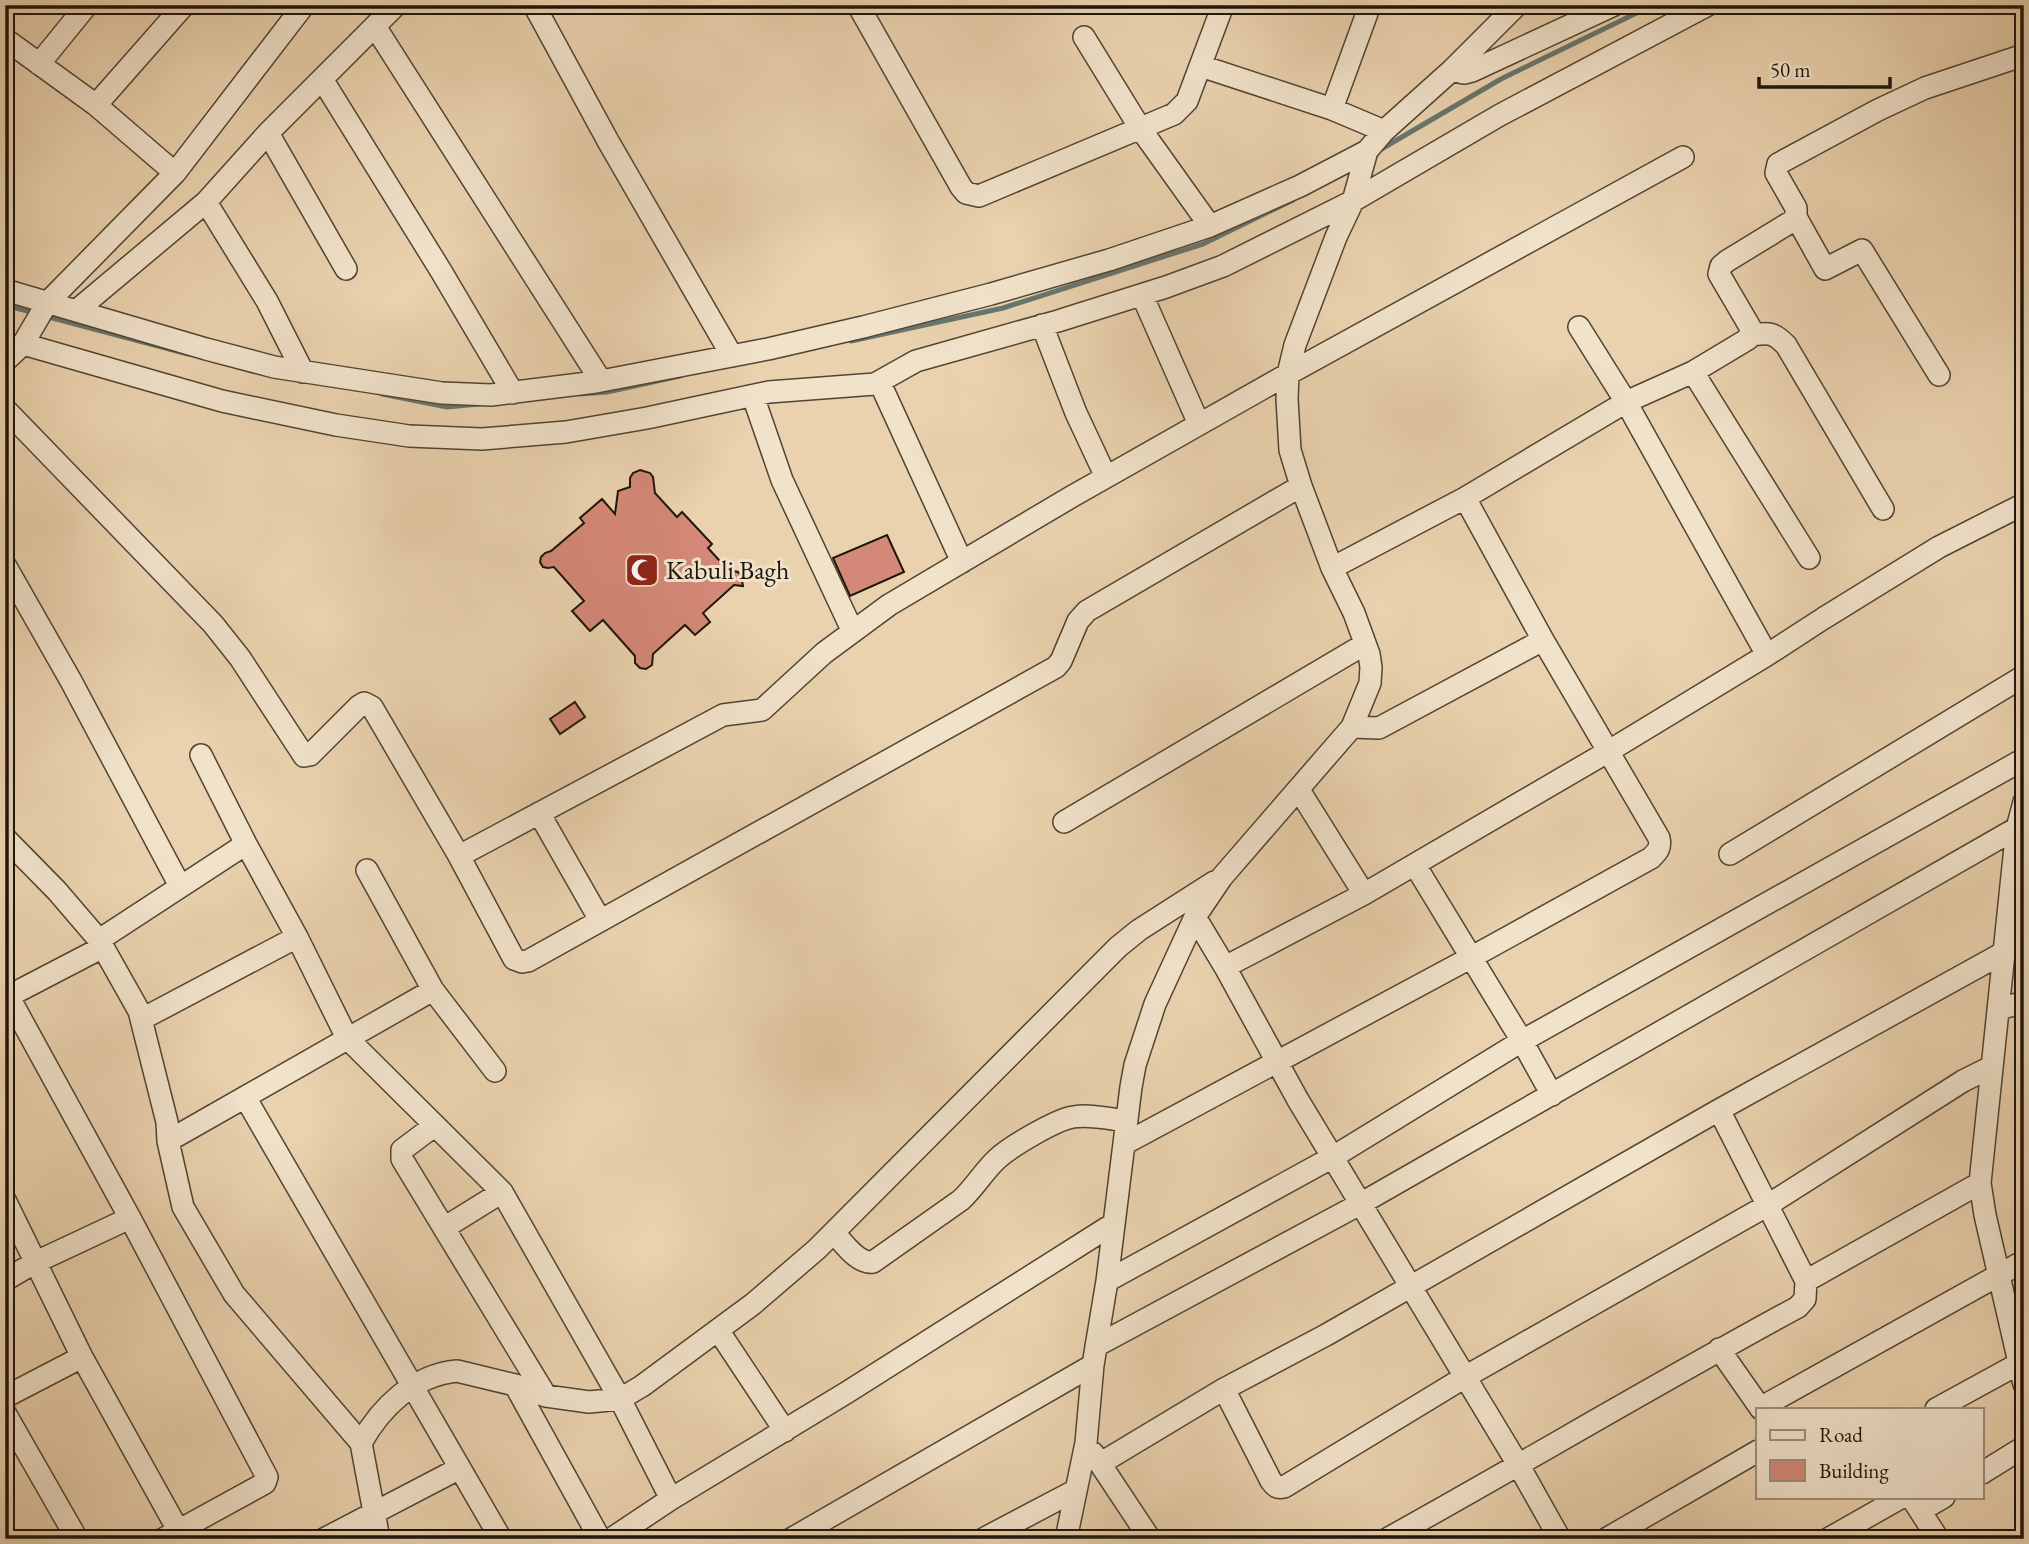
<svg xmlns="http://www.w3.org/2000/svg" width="2029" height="1544" font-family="'EB Garamond',serif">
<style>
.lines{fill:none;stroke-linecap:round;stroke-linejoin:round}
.stream{stroke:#67766d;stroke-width:5}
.building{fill:#d48877;stroke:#1d150c;stroke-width:2}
.minor-casing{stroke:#504434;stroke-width:24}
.minor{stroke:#f1e2ca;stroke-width:21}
.labels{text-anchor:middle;stroke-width:6;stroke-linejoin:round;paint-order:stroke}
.poi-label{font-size:26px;fill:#1d150c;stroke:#f1e2ca;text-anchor:start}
</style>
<rect width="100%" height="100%" fill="#ead2ae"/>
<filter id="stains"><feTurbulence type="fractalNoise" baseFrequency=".00286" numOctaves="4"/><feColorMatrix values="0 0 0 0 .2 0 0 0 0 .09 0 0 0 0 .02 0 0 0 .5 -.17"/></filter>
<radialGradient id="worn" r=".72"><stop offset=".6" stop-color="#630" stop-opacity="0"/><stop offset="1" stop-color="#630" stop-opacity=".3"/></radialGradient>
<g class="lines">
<path class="stream" d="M1378 151 1501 79 1653 5
M5 305 35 313
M45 316 188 354
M851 341 1003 308 1203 244 1293 200
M382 394 447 407 479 404
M580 394 607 392 680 376"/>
</g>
<path class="building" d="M640 470 650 473 653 477 655 493 677 517 682 512 712 544 708 548 728 570 738 572 741 575 743 586 734 585 703 613 710 622 695 635 685 625 653 654 652 665 646 669 640 668 635 663V656L603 620 590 631 572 611 584 601 554 567 548 568 543 567 540 562 541 557 545 553 551 551 584 523 580 518 602 499 615 514 618 491 630 487V478L633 473Z
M887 535 904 572 850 596 833 558Z
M575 702 585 717 560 734 550 719Z"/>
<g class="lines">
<g class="minor-casing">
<path id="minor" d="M534 5 608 141 732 356
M858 5 961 187 966 193 979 196 1174 114 1187 101 1223 5
M376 28 601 381
M1084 37 1140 128 1210 226
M5 39 96 105 175 173
M39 64 87 5
M1201 66 1332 109 1384 131
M1452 70 1464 73 1472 71 1614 5
M322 79 441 271 513 393
M96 105 184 5
M1332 109 1370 5
M268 133 346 269
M206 202 267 301 303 372
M1796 217 1825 269 1862 250 1939 375
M5 290 206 349 274 367 442 393 491 395 596 382 768 349 863 327 991 294 1109 260 1210 226 1300 186 1367 151
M1142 295 1199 424
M76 311 206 202 268 133 396 5
M1042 325 1076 413 1106 477
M1579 327 1626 402 1767 655
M1750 335C1768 333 1772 331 1786 345L1883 509
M23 344 222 401 336 425 409 436 482 439 566 432 647 418 769 392 875 384 916 361 1058 321 1166 287 1223 266 1353 201 1500 115 1708 5
M5 361 23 344 47 303 175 173 304 5
M1693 372 1809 558
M880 383 962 562
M753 396 782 480 853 632
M5 409 213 624 240 658 304 756 310 755 359 706 364 703 372 707 459 856 514 959 522 962 528 961 1056 667 1061 661 1078 621 1087 611 1301 486
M5 565 71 681 180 886
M1332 568 1465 498 1626 402 1693 372 1748 339 1751 331 1750 327 1719 274 1721 266 1727 261 1794 220 1796 217V208L1776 173 1778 164 1878 110 1925 88 2024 55
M1352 727 1379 728 1543 640
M201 755 246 844 297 937 347 1038 502 1192 620 1399 671 1499
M1299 790 1364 894 1609 751 1767 655 1824 618 1939 547 2024 504
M2024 802 2017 828 1980 1183 1985 1215 2024 1384
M539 813 600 920
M1064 822 1365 644
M5 838 57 891 99 940 139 1011 167 1122 168 1141 183 1207 234 1294 361 1443 379 1539
M1730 854 2024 676
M459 856 723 715 762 710 824 653 889 605 1071 497 1288 374 1683 157
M1415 865 1522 1041 1552 1095
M367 870 433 990 495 1071
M1195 917 1225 967 1298 1100 1519 1466 1560 1539
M99 940 246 844
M1225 967 1364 894
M5 990 130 1218 267 1477 265 1483 163 1539
M5 998 103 947
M1999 1009 2024 1002
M142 1019 297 937
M245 1097 501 1539
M1719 1110 1806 1281 1980 1183
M434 1126 402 1150V1159L546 1396
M168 1141 433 990
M1124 1144 1472 957 1651 858C1658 851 1661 848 1659 838L1543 640 1465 498
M5 1200 82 1357 183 1539
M444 1228 502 1192
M834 1233C844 1243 857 1264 873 1262L961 1200C975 1187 984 1171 997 1159 1010 1147 1055 1120 1073 1117 1090 1114 1110 1119 1127 1121
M5 1280 36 1262 130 1218
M1107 1281 1333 1157 1522 1041 2024 759
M718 1330 785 1431
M1096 1346 1360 1204 2024 824
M1719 1349 1761 1409
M515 1385 600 1539
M1224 1389 1271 1481C1275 1486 1277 1489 1284 1487L1465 1377 1768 1205 1963 1081 1991 1067
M5 1397 82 1357
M1760 1408 2024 1261
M1936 1409 2020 1363
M5 1413 77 1539
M361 1443C381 1407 414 1375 457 1371L515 1385 546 1396 589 1402 620 1399 642 1386 753 1304 817 1249 1118 947 1139 930 1214 882
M1093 1453 1150 1539
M1101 1463 1224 1389 1326 1335 1719 1110 2003 953
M1982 1473 2024 1447
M1911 1497 1935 1534V1539
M1920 1511 1944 1497
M324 1539 460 1468
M611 1539 671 1499 846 1393 1113 1224
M791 1539 1093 1365
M983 1539 1076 1490
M1066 1539 1086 1443 1093 1365 1107 1281 1131 1087 1135 1065 1155 1004 1195 917 1222 877 1352 727 1370 683 1371 667 1369 654 1354 613 1332 568 1301 486 1290 450 1287 399 1288 374 1295 345 1336 237 1353 201 1367 151 1384 131 1452 70 1517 5
M1387 1539C1524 1463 1659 1382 1798 1307L1805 1299 1806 1281
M1606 1539 1758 1451
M1828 1539 1902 1497"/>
</g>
<use href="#minor" class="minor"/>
</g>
<defs>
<g id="mosque-square" transform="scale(1.75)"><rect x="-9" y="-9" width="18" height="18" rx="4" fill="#8f2418" stroke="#f1e2ca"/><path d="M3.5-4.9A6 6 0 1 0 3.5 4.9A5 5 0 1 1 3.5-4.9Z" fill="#fff"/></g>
</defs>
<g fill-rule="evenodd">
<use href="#mosque-square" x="642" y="570"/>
</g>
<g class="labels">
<g class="poi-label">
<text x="666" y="579">Kabuli Bagh</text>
</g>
</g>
<rect width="2029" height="1544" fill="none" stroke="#ead2ae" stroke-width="28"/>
<rect x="7" y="7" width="2015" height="1530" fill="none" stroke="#1d150c" stroke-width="3.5"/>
<rect x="14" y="14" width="2001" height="1516" fill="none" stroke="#1d150c" stroke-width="2"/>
<rect x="1756" y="1408" width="228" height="91" fill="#f1e2ca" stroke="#9c907e" stroke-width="2"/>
<rect x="1770" y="1430" width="35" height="10" fill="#f1e2ca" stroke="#9c907e" stroke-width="2"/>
<text x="1819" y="1442" font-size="21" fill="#1d150c">Road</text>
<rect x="1770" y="1460" width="35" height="21" fill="#d48877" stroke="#9c907e" stroke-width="2"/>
<text x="1819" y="1478" font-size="21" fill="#1d150c">Building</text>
<path d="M1759 77v10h131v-10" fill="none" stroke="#1d150c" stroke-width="3.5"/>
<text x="1770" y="77" font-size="21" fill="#1d150c" stroke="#f1e2ca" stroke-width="5" paint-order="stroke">50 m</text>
<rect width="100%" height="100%" filter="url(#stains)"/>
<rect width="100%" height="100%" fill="url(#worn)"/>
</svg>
